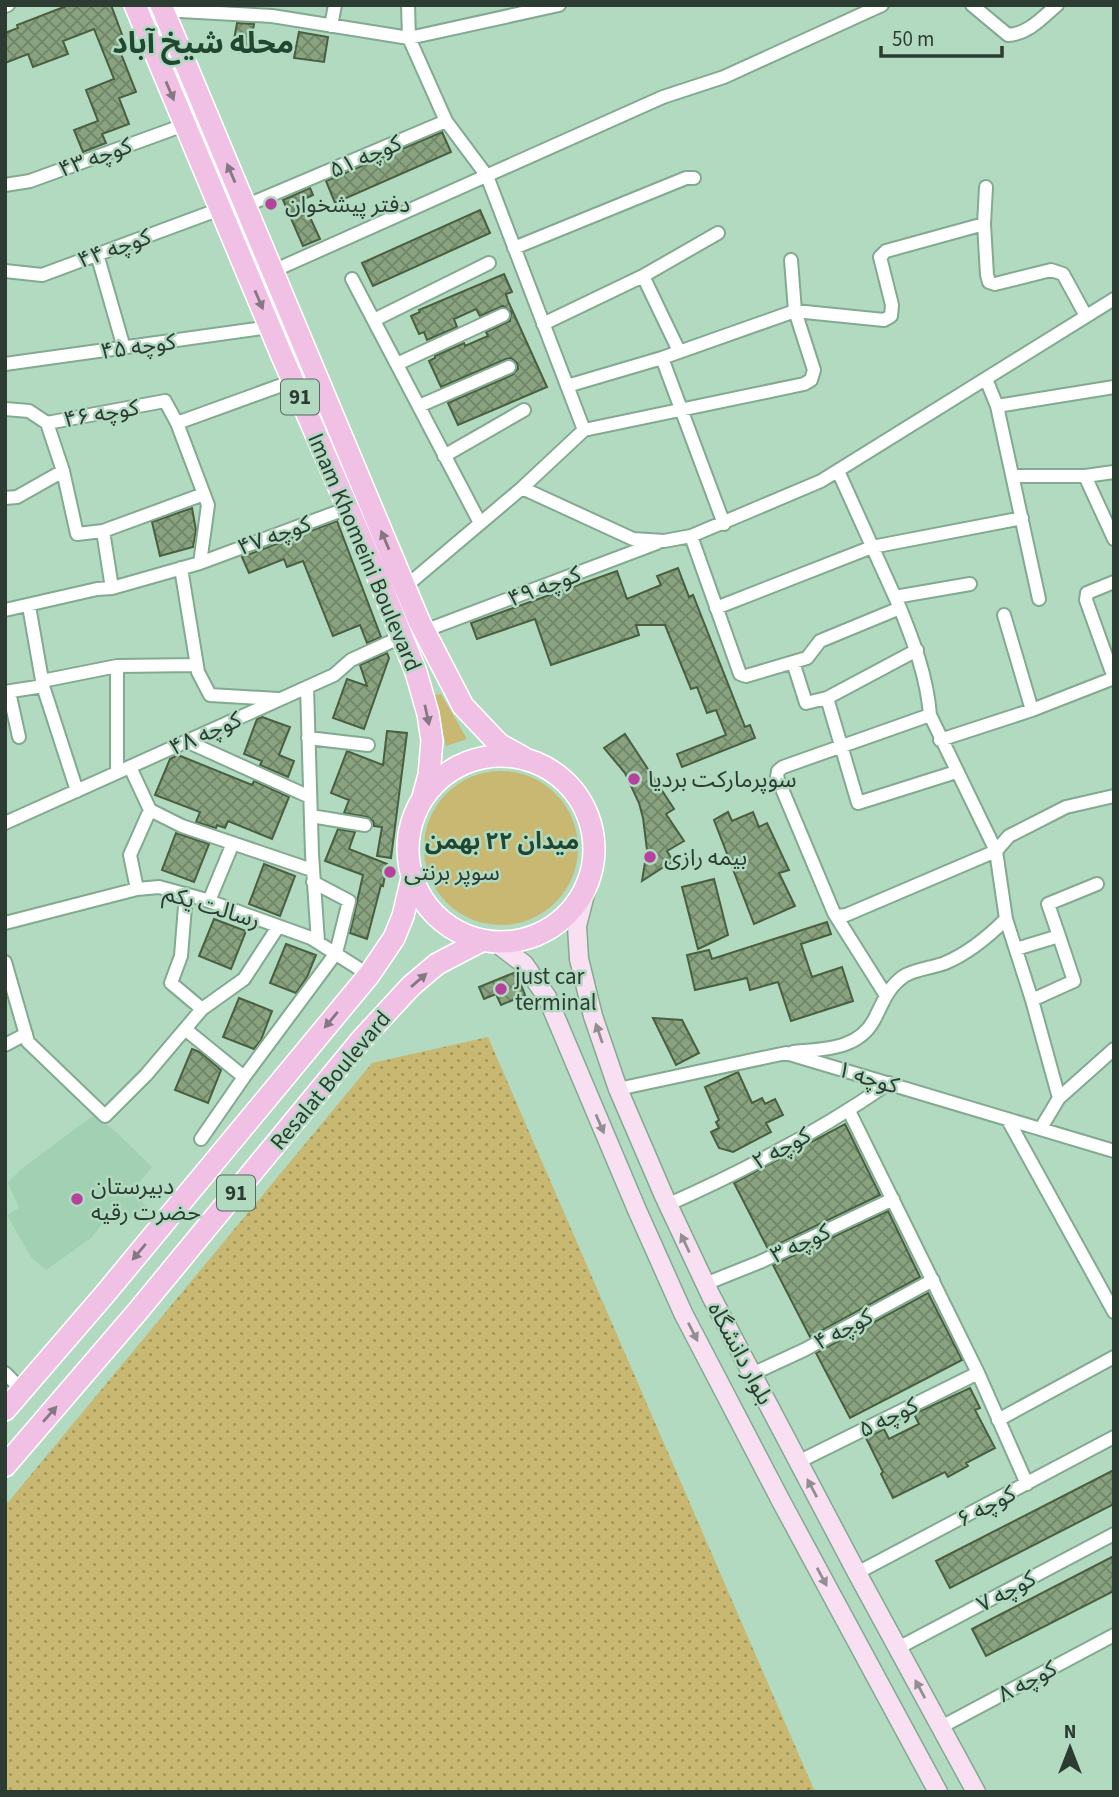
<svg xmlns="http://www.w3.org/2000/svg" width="1119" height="1797" font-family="'Source Sans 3','Noto Sans Arabic',sans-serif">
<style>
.built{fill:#a1d1b2}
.grass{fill:#c8b872}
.garden{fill:url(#garden-dots)}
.building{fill:url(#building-cross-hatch);stroke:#495f3f;stroke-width:2}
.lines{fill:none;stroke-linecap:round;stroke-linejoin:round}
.minor-casing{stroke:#82aa90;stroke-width:16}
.secondary-casing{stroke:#82aa90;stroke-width:21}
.primary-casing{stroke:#fff;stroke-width:24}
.minor{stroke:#fff;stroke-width:12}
.secondary{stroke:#f8e0f2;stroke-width:18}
.primary{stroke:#f0c1e4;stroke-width:21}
.oneway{fill:#847882}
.oneway2{fill:#928e92}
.poi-dot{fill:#b5439d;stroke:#b1dac0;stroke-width:2.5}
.labels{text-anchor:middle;stroke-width:5;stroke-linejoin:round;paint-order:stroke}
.shield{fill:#b1dac0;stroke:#546b5d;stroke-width:2}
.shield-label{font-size:21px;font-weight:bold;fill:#2c3c32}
.street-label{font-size:23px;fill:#2c3c32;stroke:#b1dac0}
.poi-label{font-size:23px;fill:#2c3c32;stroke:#b1dac0;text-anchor:start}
.neighbourhood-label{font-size:24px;font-weight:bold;fill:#214631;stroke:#b1dac0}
.district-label{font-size:30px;font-weight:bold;fill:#214631;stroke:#b1dac0}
</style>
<defs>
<pattern id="garden-dots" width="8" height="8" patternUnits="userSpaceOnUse" patternTransform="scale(1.75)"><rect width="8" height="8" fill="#c8b872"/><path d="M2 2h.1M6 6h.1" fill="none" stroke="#a3975e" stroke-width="1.8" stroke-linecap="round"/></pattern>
<pattern id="building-cross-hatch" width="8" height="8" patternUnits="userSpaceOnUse" patternTransform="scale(1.75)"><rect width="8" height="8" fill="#89a27f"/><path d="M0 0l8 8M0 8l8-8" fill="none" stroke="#708569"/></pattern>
</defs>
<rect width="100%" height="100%" fill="#b1dac0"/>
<path class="built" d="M94 1115 115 1131 152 1167 132 1191 146 1206 130 1218H107L91 1238 46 1270 31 1257 7 1215 19 1208 8 1183 20 1170Z"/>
<path class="grass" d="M441 694 467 739 446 746 435 695Z
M424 848a77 77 0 1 1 154 0a77 77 0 1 1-154 0Z"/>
<path class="garden" d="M488 1037 815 1792H5V1506L372 1063Z"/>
<path class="building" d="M69 5H111L127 48 120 51 136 92 119 98 129 124 102 134 106 143 83 152 74 130 98 121 86 90 114 79 94 29 63 41 68 54 33 67 28 54 5 63V33L18 28 17 25Z
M237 23 254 24 249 54 232 51Z
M299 32 328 37 324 62 294 58Z
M442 132 451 152 335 203 326 181Z
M310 188 313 195 302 200 320 239 303 246 283 200Z
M480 210 490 233 373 286 362 263Z
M504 274 512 292 506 294 508 301 547 387 458 425 448 403 512 375 518 369 517 363 511 358 506 359 441 387 429 361 435 358V356L464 343 465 346 488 336 486 332 510 321 511 312 503 306 480 316 476 309 454 319 457 327 427 340 424 332 419 334 411 316 420 312 419 310Z
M192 508 196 530 193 547 160 556 152 522Z
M337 521 381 637 367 643 360 625 333 636 303 561 287 567 284 559 249 573 242 557Z
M678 568 689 597 693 595 745 727 750 725 755 738 682 767 677 754 726 735 716 710 707 713 697 687 691 689 665 625H636L639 635 551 665 535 619 477 639 471 623 617 571 627 599 661 585 657 576Z
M387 653 389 658 364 729 333 718 347 679 367 686 360 665Z
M262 717 290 727 279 755 294 761 288 777 260 765 262 761 244 754 257 719Z
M387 731 407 733 391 858 377 856 382 827 374 826 373 821 367 817 344 813 349 800 331 793 347 751 383 765Z
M625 734 674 809 666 814 684 841 667 851 673 861 642 881 647 850 643 818 639 803 625 773 604 748Z
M178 755 252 785 254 781 289 797 272 839 228 821 225 828 217 825 216 828 196 822 200 812 155 795 170 759Z
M728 812 732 821 753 812 759 827 767 823 789 870 779 873 795 906 754 924 714 820Z
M338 829 355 832 349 849 387 864 383 886 381 885 367 939 350 933 363 875 325 861Z
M176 833 209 844 194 882 162 870Z
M264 864 295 876 280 916 249 904Z
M714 879 728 935 698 949 682 887Z
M214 919 246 931 231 969 199 956Z
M827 922 831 934 801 944 812 977 842 967 853 1001 791 1021 778 982 750 990 747 978 695 990 687 955 709 950 712 959Z
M286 944 316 955 307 977 296 993 270 983Z
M516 972 525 995 501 1005 496 994 484 999 479 987Z
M239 998 272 1011 261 1040 254 1049 223 1037Z
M653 1018 682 1020 699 1053 676 1065Z
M192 1049 200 1052 221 1070 208 1103 175 1090Z
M738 1072 752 1103 762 1098 765 1104 775 1099 783 1115 766 1123 771 1132 733 1152 719 1148 711 1132 719 1128 716 1122 719 1120 705 1087Z
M845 1124 880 1195 768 1249 734 1183Z
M888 1211 920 1277 810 1337 773 1265Z
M928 1293 962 1360 850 1418 816 1353Z
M970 1388 980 1408 975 1410 995 1448 966 1463 968 1466 948 1477 945 1472 893 1498 881 1474 883 1472 866 1438 884 1429 889 1439 919 1424 914 1414Z
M1114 1470V1504L950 1588 936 1561Z
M1114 1556V1591L986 1656 972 1629Z"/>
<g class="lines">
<g class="minor-casing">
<path id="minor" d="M408 5 409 38 446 121 487 176 584 430
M972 5 1008 35C1028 34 1042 18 1057 5
M5 6 8 5
M162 10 272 16 409 38 559 5
M331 26 335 5
M5 185 30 181 184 125
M986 187 984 224 987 275 989 282 995 284 1051 270 1063 274 1086 316
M245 206 446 121
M514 248 686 178H694
M97 254 124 348
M5 271 42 275 220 209
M273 271 663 97 724 77 882 5
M643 276 679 351
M352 279 480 523
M374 320 489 263
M543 324 643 276 718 233
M662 358 724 524
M5 364 270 327
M397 364 503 315
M986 379 997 406 1039 599
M567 386 662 358 795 311 791 260
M419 406 509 367
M997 406 1114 387
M5 409 29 411 47 423
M177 423 208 505 200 563 112 588 103 531 204 494
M444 456 524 410
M63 471 77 534 103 531
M1013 476H1085L1114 472
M1085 476 1114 539
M522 488 633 539 664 541 691 536 821 481 1114 299
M5 498 17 497 63 471 47 423 165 401 177 423 293 381
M691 536 740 674 746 676 807 658 820 641 900 608 838 471
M200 563 348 508
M181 568 198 672 210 695 278 699
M1114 582 1087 593 1086 600 1114 678
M405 587 522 488 584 430 804 384 811 380 814 370 795 311 884 320 891 316 892 305 880 257 886 251 984 224
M895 597 970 584
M716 608 872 547 1022 518
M900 608C914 643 927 677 930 715
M5 610 97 589 112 588
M1004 615 1032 710
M424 631 657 543
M793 662 806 703 827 698 858 803 956 772
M42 681 117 666
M43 686 77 791
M307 687 312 854 318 942
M5 692 43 686 29 606
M9 692 19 737
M827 698 917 650
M930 715 996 851 846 915 838 916 834 913 777 777 778 771 783 767Z
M308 738 368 745
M940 740 1032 710 1114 678
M186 741 310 797
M130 767 150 810 182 826 312 870
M117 772V666L197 665
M311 816 365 825
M5 823 334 675 351 660 401 637
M137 889 130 855 150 810
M186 894 181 956 171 983 202 1009
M209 901 233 843
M834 913 885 994
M5 923 137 889 159 887 203 899 311 938 369 975
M1016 949 1059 936 1048 904 1097 884
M5 962 28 1042 105 1116 146 1075 202 1009 244 979 278 927
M1032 1000 1074 981 1059 936
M185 1029 244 1077 336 953 349 901 313 882
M5 1045 26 1034
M793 1052C823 1049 858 1050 874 1020 883 1003 887 988 904 976 915 969 932 968 945 963 969 953 988 937 1006 919
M618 1089 786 1053 1114 1151
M1059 1098 1114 1049
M849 1111 978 1373 1027 1484
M1008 1120 1114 1312
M1041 1128 1059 1098 1032 1000 1006 919 996 851 1009 836 1066 807 1114 796
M201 1139 244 1077
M667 1205C744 1171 820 1131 889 1083
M705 1284 760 1262 893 1199
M5 1373 22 1390
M752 1374 804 1350 933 1280
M998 1420 1114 1357
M798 1462 978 1373
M857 1573 1114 1437
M898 1648 1114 1534
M941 1727 1114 1635"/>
</g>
<g class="secondary-casing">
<path id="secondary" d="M586 890 577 926 579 959 593 1016 618 1089 664 1196 711 1296 857 1573 976 1792
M495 942 524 964 547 997 637 1210 683 1313 782 1503 938 1792"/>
</g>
<g class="primary-casing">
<path id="primary" d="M135 5 282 356 377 575 416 672 428 714 432 741 429 775 423 797
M161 5 419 621 463 706 499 744 524 758
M408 849a93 93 0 1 1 186 0a93 93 0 1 1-186 0Z
M5 1410 105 1294 369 975 394 938 403 916 412 878
M5 1466 138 1311 362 1039 411 986 437 964 483 940"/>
</g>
<use href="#minor" class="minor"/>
<use href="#secondary" class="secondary"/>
<use href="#primary" class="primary"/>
</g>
<defs><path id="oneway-solid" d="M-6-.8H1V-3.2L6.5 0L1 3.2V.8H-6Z" transform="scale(1.75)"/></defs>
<g class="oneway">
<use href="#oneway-solid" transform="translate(170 91) rotate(67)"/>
<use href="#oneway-solid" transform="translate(231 173) rotate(-113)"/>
<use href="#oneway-solid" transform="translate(259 300) rotate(67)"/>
<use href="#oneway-solid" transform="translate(385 540) rotate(-113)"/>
<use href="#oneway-solid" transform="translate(427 715) rotate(78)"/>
<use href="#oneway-solid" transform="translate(419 980) rotate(-41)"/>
<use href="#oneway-solid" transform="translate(331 1020) rotate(130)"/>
<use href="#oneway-solid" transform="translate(139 1252) rotate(130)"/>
<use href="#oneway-solid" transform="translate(50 1414) rotate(-49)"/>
</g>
<g class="oneway2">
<use href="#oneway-solid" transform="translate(599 1033) rotate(-109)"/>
<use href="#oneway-solid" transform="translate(600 1124) rotate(67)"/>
<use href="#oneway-solid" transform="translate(685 1243) rotate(-115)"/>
<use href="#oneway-solid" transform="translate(693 1332) rotate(63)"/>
<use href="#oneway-solid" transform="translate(812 1488) rotate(-118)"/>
<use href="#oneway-solid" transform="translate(822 1577) rotate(62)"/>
<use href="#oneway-solid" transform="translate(920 1689) rotate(-118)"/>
</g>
<g class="poi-dot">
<circle cx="271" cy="204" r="7"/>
<circle cx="634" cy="779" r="7"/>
<circle cx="650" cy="857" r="7"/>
<circle cx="390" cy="872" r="7"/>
<circle cx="501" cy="989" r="7"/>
<circle cx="77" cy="1199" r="7"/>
</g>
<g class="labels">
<g class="shield">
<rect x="281" y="379.5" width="38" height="35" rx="5"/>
<rect x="217" y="1175.5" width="38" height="35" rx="5"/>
</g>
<g class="shield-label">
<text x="300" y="404">91</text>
<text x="236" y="1200">91</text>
</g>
<g class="street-label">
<text transform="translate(365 156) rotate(-23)" y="8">کوچه ۵۱</text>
<text transform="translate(95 157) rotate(-20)" y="8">کوچه ۴۳</text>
<text transform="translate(114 248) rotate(-20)" y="8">کوچه ۴۴</text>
<text transform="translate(138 346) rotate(-8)" y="8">کوچه ۴۵</text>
<text transform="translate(101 413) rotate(-10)" y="8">کوچه ۴۶</text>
<text transform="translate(274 535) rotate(-20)" y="8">کوچه ۴۷</text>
<text transform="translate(365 552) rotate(67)" y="8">Imam Khomeini Boulevard</text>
<text transform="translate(544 586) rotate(-21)" y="8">کوچه ۴۹</text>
<text transform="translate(205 733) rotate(-24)" y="8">کوچه ۴۸</text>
<text transform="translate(212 906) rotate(17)" y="8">رسالت یکم</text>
<text transform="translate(868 1077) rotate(17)" y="8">کوچه ۱</text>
<text transform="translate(330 1080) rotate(-50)" y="8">Resalat Boulevard</text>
<text transform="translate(781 1148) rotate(-29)" y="8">کوچه ۲</text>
<text transform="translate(800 1243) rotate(-25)" y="8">کوچه ۳</text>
<text transform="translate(843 1329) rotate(-28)" y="8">کوچه ۴</text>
<text transform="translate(741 1353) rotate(62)" y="8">بلوار دانشگاه</text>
<text transform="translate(888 1417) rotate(-26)" y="8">کوچه ۵</text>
<text transform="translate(986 1506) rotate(-28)" y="8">کوچه ۶</text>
<text transform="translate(1006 1591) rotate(-28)" y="8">کوچه ۷</text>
<text transform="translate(1027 1681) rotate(-28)" y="8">کوچه ۸</text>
</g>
<g class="poi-label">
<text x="285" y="212">دفتر پیشخوان</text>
<text x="648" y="787">سوپرمارکت بردیا</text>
<text x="664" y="865">بیمه رازی</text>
<text x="404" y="880">سوپر برنتی</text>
<text x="515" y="984">just car<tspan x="515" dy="26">terminal</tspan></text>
<text x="91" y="1194">دبیرستان<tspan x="91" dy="26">حضرت رقیه</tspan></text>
</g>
<g class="neighbourhood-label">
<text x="502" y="849">میدان ۲۲ بهمن</text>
</g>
<g class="district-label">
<text x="203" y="53">محله شیخ آباد</text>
</g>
</g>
<rect width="1119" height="1797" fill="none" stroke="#2c3c32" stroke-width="14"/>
<g transform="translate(1070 1748)" stroke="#b1dac0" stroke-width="5" paint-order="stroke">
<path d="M0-5L12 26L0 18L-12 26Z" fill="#2c3c32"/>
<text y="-10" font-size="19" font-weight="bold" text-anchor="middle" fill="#2c3c32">N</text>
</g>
<path d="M881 46v10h121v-10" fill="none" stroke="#2c3c32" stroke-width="3.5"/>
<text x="892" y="46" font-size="21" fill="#2c3c32" stroke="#b1dac0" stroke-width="5" paint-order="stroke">50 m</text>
</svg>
